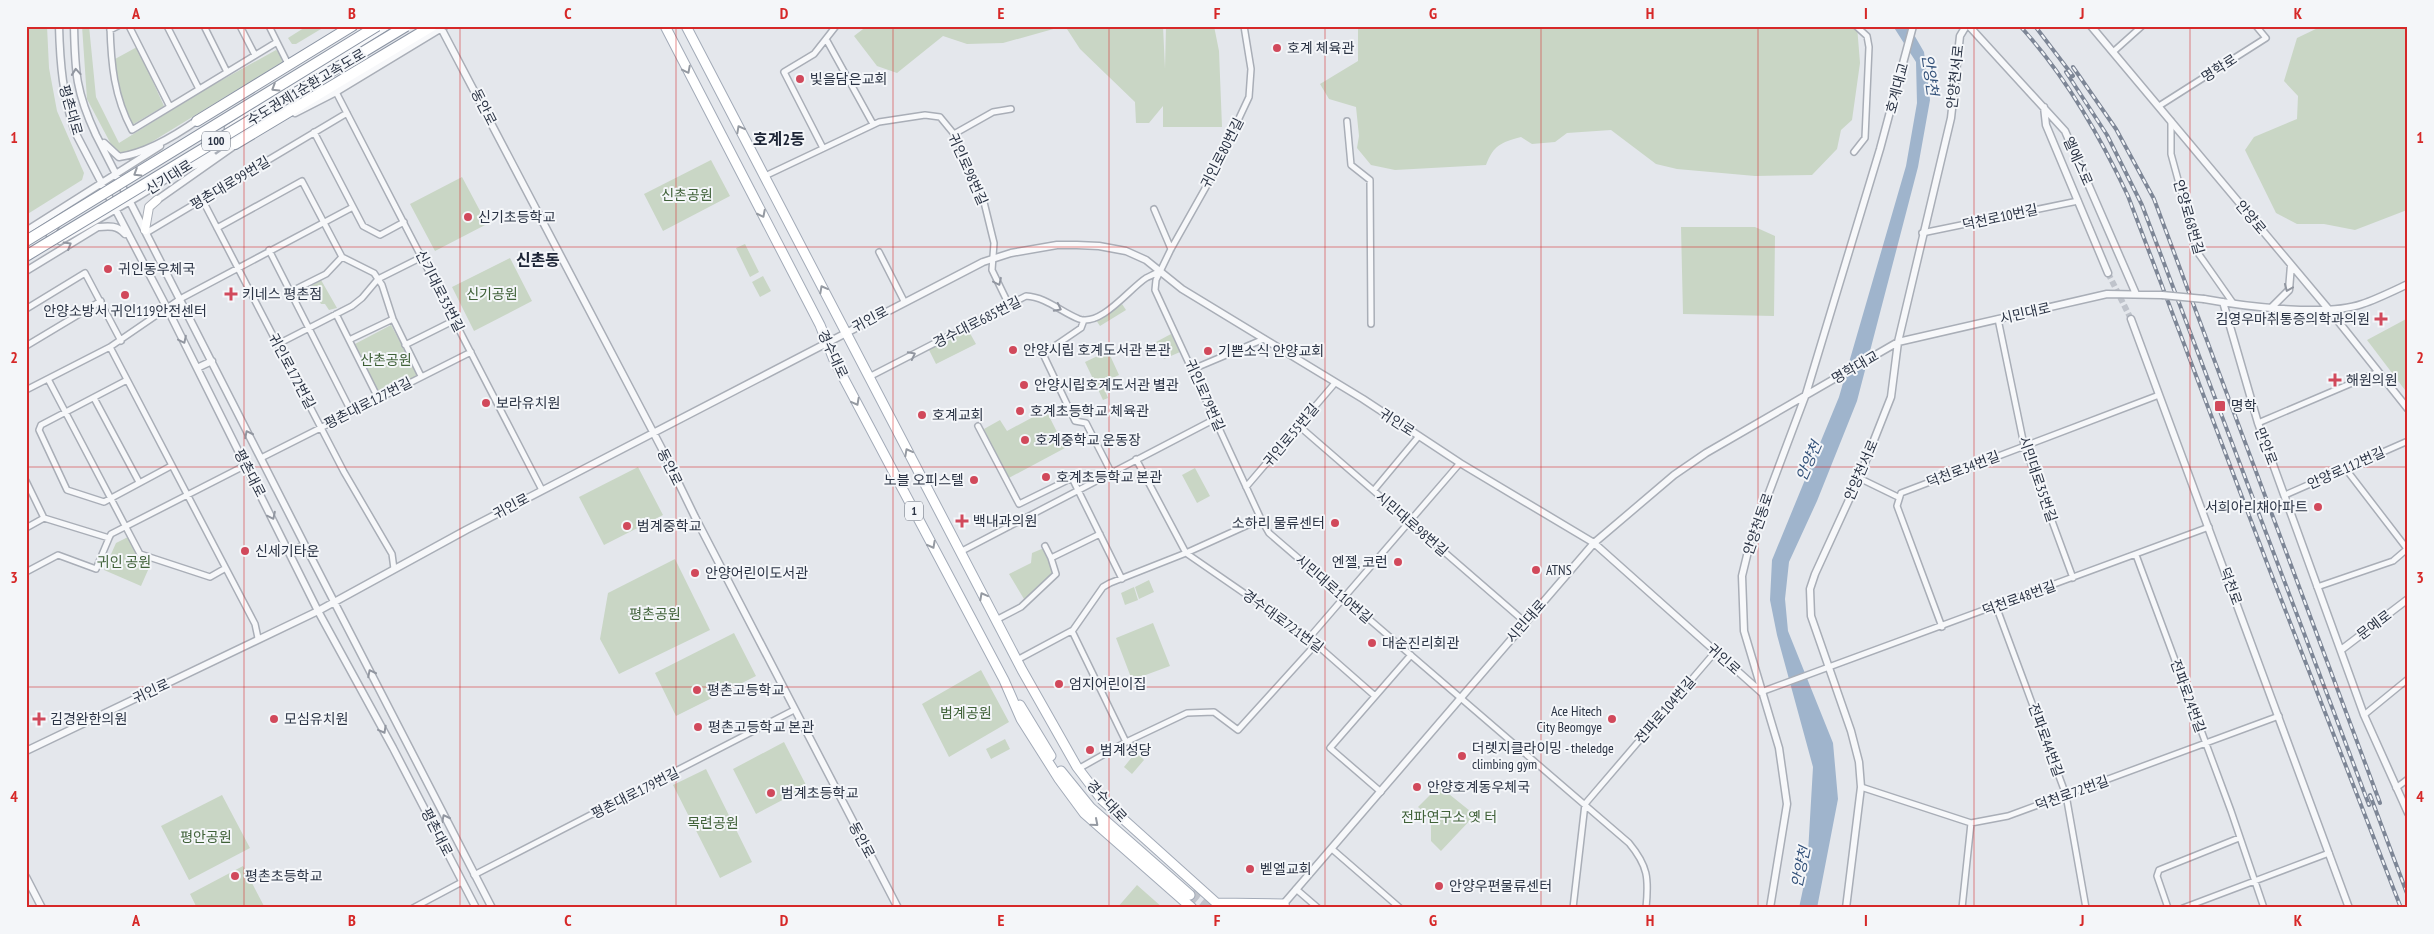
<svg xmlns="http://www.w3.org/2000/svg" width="2434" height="934" font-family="'PT Sans Narrow','Noto Sans KR',sans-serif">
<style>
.green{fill:#c9d6c5}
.water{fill:#9fb4cc}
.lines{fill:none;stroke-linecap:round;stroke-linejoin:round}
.tertiary-tunnel{stroke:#bfc3cb;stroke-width:6;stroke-dasharray:6 3;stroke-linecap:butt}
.primary-tunnel{stroke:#bfc3cb;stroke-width:9;stroke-dasharray:9 4.5;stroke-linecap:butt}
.minor-casing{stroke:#a9aeb7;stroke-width:8}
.tertiary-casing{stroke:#a9aeb7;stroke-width:9}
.secondary-casing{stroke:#a9aeb7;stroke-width:10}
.primary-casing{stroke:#a3abb8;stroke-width:11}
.motorway-casing{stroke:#8b94a3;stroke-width:12}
.minor{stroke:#f7f8fa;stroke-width:5}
.tertiary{stroke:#f7f8fa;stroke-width:6}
.secondary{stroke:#fff;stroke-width:8}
.primary{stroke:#fff;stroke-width:9}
.motorway{stroke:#fff;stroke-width:10}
.rail-casing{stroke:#7d8696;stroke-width:4}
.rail{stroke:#f4f6f9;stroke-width:2;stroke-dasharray:5.5;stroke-linecap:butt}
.tertiary-bridge-casing{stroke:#a9aeb7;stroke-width:9;stroke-linecap:butt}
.motorway-bridge-casing{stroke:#8b94a3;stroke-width:12;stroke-linecap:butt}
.tertiary-bridge{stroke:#f7f8fa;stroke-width:6}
.motorway-bridge{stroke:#fff;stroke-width:10}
.oneway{stroke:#959aa2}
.oneway2{stroke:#9196a0}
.grid{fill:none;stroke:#d62828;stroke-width:1;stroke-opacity:0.55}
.poi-dot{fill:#d1495b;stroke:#f4f6f9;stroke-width:2}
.labels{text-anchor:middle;stroke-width:4;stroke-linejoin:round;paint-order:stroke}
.shield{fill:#f4f6f9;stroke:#676e7b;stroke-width:1}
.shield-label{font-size:12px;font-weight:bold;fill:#2b3445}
.poi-label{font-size:14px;fill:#2b3445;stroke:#f4f6f9;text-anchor:start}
.street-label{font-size:14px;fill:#2b3445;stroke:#f4f6f9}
.park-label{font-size:14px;fill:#3f6138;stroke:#f4f6f9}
.water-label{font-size:15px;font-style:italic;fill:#34527a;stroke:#f4f6f9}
.quarter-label{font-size:16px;font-weight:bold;fill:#1d2536;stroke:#f4f6f9}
.neatline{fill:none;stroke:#d62828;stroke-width:2}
.grid-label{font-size:16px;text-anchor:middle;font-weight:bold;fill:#d62828}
</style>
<rect width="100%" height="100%" fill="#e4e7ec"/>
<path class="green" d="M26 26H47L49 68 57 111 84 173 82 180 26 215Z
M82 26H89L96 97 119 143 204 90 276 50 281 54 282 62 132 154H120L113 148 87 99Z
M307 26H326L296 44H292L288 38Z
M867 26H1064L1003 43 967 44 943 36 897 73 877 66 854 36Z
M1065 26H1163L1165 69 1166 26H1214L1219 51 1222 127H1163V106L1149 123H1136L1135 102 1080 49Z
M1358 26H1857L1860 63 1852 120 1841 130 1837 149 1812 175 1755 176 1677 169 1656 164 1611 130 1567 133 1555 142 1532 144 1521 137C1500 143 1494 145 1486 165L1395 170 1371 165 1357 148 1359 136 1356 107 1329 99 1320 84 1358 61Z
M2322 26H2408V207L2407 210 2355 230 2324 224H2297L2276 213 2245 150 2254 137 2297 119 2298 96 2284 81 2297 38Z
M137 47 164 106 132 125C121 105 115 82 115 59Z
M711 160 730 196 663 231 644 194Z
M462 177 487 224 435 251 410 204Z
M1681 227H1755L1775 236 1774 316 1683 314Z
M745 244 759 272 750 277 736 248Z
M510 258 532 301 474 331 452 287Z
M763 276 771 291 760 297 752 282Z
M321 280 337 308 329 310 325 304H321L311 286Z
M1122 304 1126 310 1100 326 1096 320Z
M2408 318V394L2367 340Z
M391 325 418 375 380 395 353 345Z
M967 328 976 344 936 364 928 348Z
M1171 334 1180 352 1164 359 1156 342Z
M1108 351 1119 375 1102 383 1108 398 1103 400 1085 362Z
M1046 410 1065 448 1007 479 984 429 1000 420 1007 431Z
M638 467 663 515 604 545 579 497Z
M1195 468 1210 496 1197 503 1182 475Z
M128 537 139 556 152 561 141 586 104 570 116 543Z
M1044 548 1055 571 1048 580 1024 599 1009 574 1031 563 1032 553Z
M675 559 710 630 619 674 600 639 608 593Z
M1149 580 1154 592 1139 599 1135 587Z
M1134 587 1138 600 1125 605 1121 593Z
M1153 623 1170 666 1132 680 1116 638Z
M734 633 756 676 676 716 655 673Z
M981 670 1009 722 949 757 922 704Z
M1005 739 1010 749 991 759 986 749Z
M784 742 807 787 756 814 733 769Z
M1136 752 1144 760 1132 774 1124 767Z
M706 769 752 862 720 878 673 785Z
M1439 786 1475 815 1441 851 1431 841V818L1418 807Z
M222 795 250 848 189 880 161 826Z
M243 866 265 908H197L190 894Z
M1137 885 1163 908H1117Z"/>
<path class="water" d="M1893 26H1909L1924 52 1930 100 1918 167 1857 401 1817 501 1789 562 1785 599 1788 631 1833 743 1838 799 1817 908H1799L1807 870 1813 767 1777 635 1770 600 1772 560 1839 397 1906 166 1917 103 1916 62Z"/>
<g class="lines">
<path class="tertiary-tunnel" d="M2108 273 2131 319"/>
<path class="primary-tunnel" d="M1194 890 1214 908
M1190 895 1205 908"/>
<g class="minor-casing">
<path id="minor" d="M110 26C111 64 114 97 132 130L277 42
M129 26 170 107
M167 26 199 89
M204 26 227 72
M240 26 255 55
M269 26 287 62
M1244 26 1251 69 1249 97 1211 178 1171 249 1156 280 1155 290 1261 519 1269 533 1629 843C1648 866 1649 878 1646 908
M110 30 118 26
M826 39 873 124
M2113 52 2142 26
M336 92 542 490
M2159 106 2266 38 2256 26
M1347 121 1351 165 1370 180 1371 324
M2171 121V154L2198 253 2233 303
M314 132 363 226 380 235 404 222
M954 134 993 112 1011 109
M823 148 784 72 814 54 836 26
M1854 152 1865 138 1869 47 1867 36 1856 26
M765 176 879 122 925 115 940 117 954 134 983 198 994 243 992 270 1009 305
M202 199 344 472 392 554 394 569
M1154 209 1171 249
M217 228 302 181 342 257 374 273 382 285 393 319 421 376
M146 233 347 113
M1922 233 2078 201
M269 250 351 411
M879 252 904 301
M290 292 326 274 342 257
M26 309 85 273 121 341
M336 314 378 398
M1998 319 2024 445 2073 578
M1084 320 1081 328 1043 354 1075 421 1086 423 1111 472
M349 340 393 319
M278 344 352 306 362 298 378 279 422 257
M405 345 455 320
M26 346 101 301
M110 347 180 299 353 207
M1193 369 1264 339
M869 377 1026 296C1046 297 1061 312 1079 319 1101 327 1129 289 1146 278 1150 276 1155 274 1160 271
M48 379 140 554 210 577 224 569
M127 380 41 425 39 430 67 490 104 502 171 466
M26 390 110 347 255 624 258 638
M94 398 139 482
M2258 423 2378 372
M978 426 1019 504 1072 478 1122 579
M1299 426 1525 622
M261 458 471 352
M1136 459 1186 553 1309 638 1375 696
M2345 468 2408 550
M1859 478 1898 497
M26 481 44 518 109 538 111 534 246 465
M1246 487 1335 383
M1374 490 1419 436
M2285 495 2408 441
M26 528 44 518
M1045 546 1051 558
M960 552 1215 419
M2136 555 2231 811 2264 908
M26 572 58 555 96 569 109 538
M2317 587 2393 561 2407 549
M1996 606 2066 795 2086 908
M996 620 1021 607 1056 574 1051 558 1100 534
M1942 627 1897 506 1901 493 2159 395
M1072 631 1126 742 1078 769
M1309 638 1460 463
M1017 660 1073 630 1103 587 1110 583 1186 553 1261 519
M1761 692 2209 527
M2364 715 2408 679
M1126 742 1187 713 1214 712 1238 730 1316 644
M1861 787 1971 823 2008 816 2279 716
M2396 788 2408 779
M1381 792 1330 748 1411 655
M1332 849 1400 908
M474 875 794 710
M1296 889 1318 908
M413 908 462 882
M1573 908 1585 804 1716 651
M1962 908 1971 823
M2168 908 2157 876 2159 870 2239 838
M2183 908 2329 853"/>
</g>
<g class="tertiary-casing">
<path id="tertiary" d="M59 26C60 64 63 97 75 132L167 308 318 611 393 748 476 908
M74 26C75 73 76 92 96 135L312 559 492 908
M440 26 662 449 695 517 898 908
M1969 26 2065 131 2136 294
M2091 26 2330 311 2408 409
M2044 107 2046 125 2108 273
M295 113 336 92 445 26
M228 128 388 26
M104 143 119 157C147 153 175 136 199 119
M194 166 213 156
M157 200 238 143
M26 231 160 146
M50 236 57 223
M60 241 139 196 297 98
M26 271 98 227C109 226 117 225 125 234
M2204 299C2242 306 2326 317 2362 304 2377 299 2393 291 2408 284
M2223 302 2258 423 2364 715 2408 813
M2273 306 2289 290 2291 265
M2131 319 2349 908
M197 368 212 361
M290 553 304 545
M2341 650 2408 599
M26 751 318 611 466 530 983 262 1011 253 1057 245H1077L1099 246 1126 251 1146 260 1182 289 1363 399 1460 463 1594 543 1761 692
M26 877 42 908
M1281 907 1594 543 1674 475 1706 453 1898 342 2107 294 2162 295
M1770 908 1787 804 1779 748 1744 631 1742 576 1750 543 1806 394 1880 149 1913 26
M1846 908 1861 787 1859 762 1851 731 1811 616 1810 589 1815 574 1859 478 1891 397 1898 342 1951 118 1960 36 1966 26"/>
</g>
<g class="secondary-casing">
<path id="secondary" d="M145 230 149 207 157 200"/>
</g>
<g class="primary-casing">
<path id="primary" d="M665 26 820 325 834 360 1004 680 1021 719 1059 779 1084 813 1192 908
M686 26 1022 670 1077 767 1102 800 1222 908
M1020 705 1051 756
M1061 771 1091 808 1190 895
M1217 903 1284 904 1285 908"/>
</g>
<g class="motorway-casing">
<path id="motorway" d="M197 121 352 26
M235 144 432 26"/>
</g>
<use href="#minor" class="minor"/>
<use href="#tertiary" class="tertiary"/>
<use href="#secondary" class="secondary"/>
<use href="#primary" class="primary"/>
<use href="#motorway" class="motorway"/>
<g class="rail-casing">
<path id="rail" d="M2020 26C2065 75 2100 136 2128 196L2267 563 2401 908
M2035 26 2073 76
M2073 67 2116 129 2154 199 2380 803
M2066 72 2107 135 2142 205 2369 805
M2370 795 2408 896"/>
</g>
<use href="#rail" class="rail"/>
<g class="tertiary-bridge-casing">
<path id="tertiary-bridge" d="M2162 295 2204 299"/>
</g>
<g class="motorway-bridge-casing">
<path id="motorway-bridge" d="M26 241 377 26
M26 256 406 26"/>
</g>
<use href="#tertiary-bridge" class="tertiary-bridge"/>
<use href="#motorway-bridge" class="motorway-bridge"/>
</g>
<defs><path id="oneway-chevron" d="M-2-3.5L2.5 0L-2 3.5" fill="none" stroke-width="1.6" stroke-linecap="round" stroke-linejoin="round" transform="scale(1.25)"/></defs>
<g class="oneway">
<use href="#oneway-chevron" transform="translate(687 70) rotate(63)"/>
<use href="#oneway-chevron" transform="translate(275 88) rotate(148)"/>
<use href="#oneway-chevron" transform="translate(740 129) rotate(-118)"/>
<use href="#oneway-chevron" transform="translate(137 173) rotate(148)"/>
<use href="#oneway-chevron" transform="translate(762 214) rotate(63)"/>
<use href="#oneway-chevron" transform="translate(823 289) rotate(-118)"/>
<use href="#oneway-chevron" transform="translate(856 402) rotate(62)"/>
<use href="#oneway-chevron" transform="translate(908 452) rotate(-118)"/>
<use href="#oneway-chevron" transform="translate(932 545) rotate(62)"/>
<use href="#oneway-chevron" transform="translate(983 596) rotate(-118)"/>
<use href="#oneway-chevron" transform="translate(1095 823) rotate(41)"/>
</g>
<g class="oneway2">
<use href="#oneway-chevron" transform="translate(76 72) rotate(-95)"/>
<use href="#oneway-chevron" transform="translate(68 245) rotate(-31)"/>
<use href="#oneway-chevron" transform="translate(998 282) rotate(65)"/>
<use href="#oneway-chevron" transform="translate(2288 288) rotate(113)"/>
<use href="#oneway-chevron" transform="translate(1058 308) rotate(27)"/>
<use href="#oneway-chevron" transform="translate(183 340) rotate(64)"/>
<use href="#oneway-chevron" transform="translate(912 355) rotate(-27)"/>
<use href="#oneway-chevron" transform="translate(248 434) rotate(-117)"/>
<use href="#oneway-chevron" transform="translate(272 516) rotate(64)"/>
<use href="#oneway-chevron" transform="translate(371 673) rotate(-117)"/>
<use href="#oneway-chevron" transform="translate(383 730) rotate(61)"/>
<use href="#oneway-chevron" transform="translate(445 818) rotate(-117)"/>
</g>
<path class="grid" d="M244 26V908M460 26V908M676 26V908M893 26V908M1109 26V908M1325 26V908M1541 26V908M1758 26V908M1974 26V908M2190 26V908M26 247H2408M26 467H2408M26 687H2408"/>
<g class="poi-dot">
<circle cx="1277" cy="48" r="5"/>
<circle cx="800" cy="79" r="5"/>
<circle cx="468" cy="217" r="5"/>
<circle cx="108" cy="269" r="5"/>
<path d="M228.5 286.5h5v5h5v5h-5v5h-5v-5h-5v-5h5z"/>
<circle cx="125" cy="295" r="5"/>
<path d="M2378.5 311.5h5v5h5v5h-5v5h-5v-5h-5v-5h5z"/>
<circle cx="1013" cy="350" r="5"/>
<circle cx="1208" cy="351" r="5"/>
<path d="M2332.5 372.5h5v5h5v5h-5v5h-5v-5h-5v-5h5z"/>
<circle cx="1024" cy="385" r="5"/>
<circle cx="486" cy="403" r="5"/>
<rect x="2214" y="400" width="12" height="12" rx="2.5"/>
<circle cx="1020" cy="411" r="5"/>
<circle cx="922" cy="415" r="5"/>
<circle cx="1025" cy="440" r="5"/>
<circle cx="1046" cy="477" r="5"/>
<circle cx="974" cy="480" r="5"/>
<circle cx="2318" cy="507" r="5"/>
<path d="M959.5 513.5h5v5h5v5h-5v5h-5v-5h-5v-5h5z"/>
<circle cx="1335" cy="523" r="5"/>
<circle cx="627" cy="526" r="5"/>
<circle cx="245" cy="551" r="5"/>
<circle cx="1398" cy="562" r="5"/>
<circle cx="1536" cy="570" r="5"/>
<circle cx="695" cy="573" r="5"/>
<circle cx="1372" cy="643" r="5"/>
<circle cx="1059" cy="684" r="5"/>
<circle cx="697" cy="690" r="5"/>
<path d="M36.5 711.5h5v5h5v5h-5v5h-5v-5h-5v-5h5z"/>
<circle cx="274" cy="719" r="5"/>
<circle cx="1612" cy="719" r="5"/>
<circle cx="698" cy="727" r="5"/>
<circle cx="1090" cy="750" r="5"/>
<circle cx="1462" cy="756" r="5"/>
<circle cx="1417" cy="787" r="5"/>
<circle cx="771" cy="793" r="5"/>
<circle cx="1250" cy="869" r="5"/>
<circle cx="235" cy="876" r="5"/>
<circle cx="1439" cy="886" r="5"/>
</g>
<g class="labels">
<g class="shield">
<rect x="202" y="131.5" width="28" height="19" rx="4"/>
<rect x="905" y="501.5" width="18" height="19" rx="4"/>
</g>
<g class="shield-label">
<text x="216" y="145">100</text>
<text x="914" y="515">1</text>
</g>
<g class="poi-label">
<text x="1287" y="53">호계 체육관</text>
<text x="810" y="84">빛을담은교회</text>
<text x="478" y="222">신기초등학교</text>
<text x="118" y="274">귀인동우체국</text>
<text x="242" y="299">키네스 평촌점</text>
<text x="125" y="316" text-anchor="middle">안양소방서 귀인119안전센터</text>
<text x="2370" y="324" text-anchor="end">김영우마취통증의학과의원</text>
<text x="1023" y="355">안양시립 호계도서관 본관</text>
<text x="1218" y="356">기쁜소식 안양교회</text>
<text x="2346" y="385">해원의원</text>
<text x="1034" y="390">안양시립호계도서관 별관</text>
<text x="496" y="408">보라유치원</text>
<text x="2231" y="411">명학</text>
<text x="1030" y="416">호계초등학교 체육관</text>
<text x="932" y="420">호계교회</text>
<text x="1035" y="445">호계중학교 운동장</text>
<text x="1056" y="482">호계초등학교 본관</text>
<text x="964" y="485" text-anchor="end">노블 오피스텔</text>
<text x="2308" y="512" text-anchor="end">서희아리채아파트</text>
<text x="973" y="526">백내과의원</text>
<text x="1325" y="528" text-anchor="end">소하리 물류센터</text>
<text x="637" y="531">범계중학교</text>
<text x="255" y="556">신세기타운</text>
<text x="1388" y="567" text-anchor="end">엔젤, 코런</text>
<text x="1546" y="575">ATNS</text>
<text x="705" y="578">안양어린이도서관</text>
<text x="1382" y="648">대순진리회관</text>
<text x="1069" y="689">엄지어린이집</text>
<text x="707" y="695">평촌고등학교</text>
<text x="1602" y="716" text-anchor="end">Ace Hitech<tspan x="1602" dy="16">City Beomgye</tspan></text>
<text x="50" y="724">김경완한의원</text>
<text x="284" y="724">모심유치원</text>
<text x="708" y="732">평촌고등학교 본관</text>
<text x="1472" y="753">더렛지클라이밍 - theledge<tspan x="1472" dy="16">climbing gym</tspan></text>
<text x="1100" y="755">범계성당</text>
<text x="1427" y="792">안양호계동우체국</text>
<text x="781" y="798">범계초등학교</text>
<text x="1260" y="874">벧엘교회</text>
<text x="245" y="881">평촌초등학교</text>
<text x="1449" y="891">안양우편물류센터</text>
</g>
<g class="street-label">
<text transform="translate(2219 68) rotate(-33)" y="5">명학로</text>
<text transform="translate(1955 77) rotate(-84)" y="5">안양천서로</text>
<text transform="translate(306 87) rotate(-31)" y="5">수도권제1순환고속도로</text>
<text transform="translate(1897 88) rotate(-75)" y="5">호계대교</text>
<text transform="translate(484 107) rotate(63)" y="5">동안로</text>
<text transform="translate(71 110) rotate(74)" y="5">평촌대로</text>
<text transform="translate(1222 153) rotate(-63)" y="5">귀인로80번길</text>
<text transform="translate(2078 161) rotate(66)" y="5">엘에스로</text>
<text transform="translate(968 169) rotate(66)" y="5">귀인로98번길</text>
<text transform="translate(169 177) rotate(-32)" y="5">신기대로</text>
<text transform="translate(230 183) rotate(-31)" y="5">평촌대로99번길</text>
<text transform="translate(2000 217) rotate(-12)" y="5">덕천로10번길</text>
<text transform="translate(2189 217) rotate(74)" y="5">안양로68번길</text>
<text transform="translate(2251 217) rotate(50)" y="5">안양로</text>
<text transform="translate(440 291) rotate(63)" y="5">신기대로33번길</text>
<text transform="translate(2025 313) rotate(-13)" y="5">시민대로</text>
<text transform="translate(870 319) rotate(-28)" y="5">귀인로</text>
<text transform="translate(977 322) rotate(-27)" y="5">경수대로685번길</text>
<text transform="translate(833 354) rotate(65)" y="5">경수대로</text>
<text transform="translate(1855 367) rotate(-30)" y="5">명학대교</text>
<text transform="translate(292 371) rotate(62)" y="5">귀인로172번길</text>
<text transform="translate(1205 395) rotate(66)" y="5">귀인로79번길</text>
<text transform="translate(368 403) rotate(-27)" y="5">평촌대로127번길</text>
<text transform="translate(1397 422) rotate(33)" y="5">귀인로</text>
<text transform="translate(1291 435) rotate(-50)" y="5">귀인로55번길</text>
<text transform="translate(2266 446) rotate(69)" y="5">만안로</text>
<text transform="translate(670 467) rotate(64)" y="5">동안로</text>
<text transform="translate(2346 468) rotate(-24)" y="5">안양로112번길</text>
<text transform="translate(1963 469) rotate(-21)" y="5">덕천로34번길</text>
<text transform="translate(1861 470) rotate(-67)" y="5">안양천서로</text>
<text transform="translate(250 473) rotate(63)" y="5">평촌대로</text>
<text transform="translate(2038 479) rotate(71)" y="5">시민대로35번길</text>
<text transform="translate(511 506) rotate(-28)" y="5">귀인로</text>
<text transform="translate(1412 524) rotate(41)" y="5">시민대로98번길</text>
<text transform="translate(1758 524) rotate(-71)" y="5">안양천동로</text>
<text transform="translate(2231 586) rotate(70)" y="5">덕천로</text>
<text transform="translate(1334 589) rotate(41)" y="5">시민대로110번길</text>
<text transform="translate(2019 598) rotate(-20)" y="5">덕천로48번길</text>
<text transform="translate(1283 621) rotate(36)" y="5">경수대로721번길</text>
<text transform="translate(1526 621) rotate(-49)" y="5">시민대로</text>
<text transform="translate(2374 625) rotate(-37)" y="5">문예로</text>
<text transform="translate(1724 659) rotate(42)" y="5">귀인로</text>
<text transform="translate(151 691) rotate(-25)" y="5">귀인로</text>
<text transform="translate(2188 696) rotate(70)" y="5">전파로24번길</text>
<text transform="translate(1665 710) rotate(-49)" y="5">전파로104번길</text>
<text transform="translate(2046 740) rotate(70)" y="5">전파로44번길</text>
<text transform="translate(635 793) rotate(-27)" y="5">평촌대로179번길</text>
<text transform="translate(2072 793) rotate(-20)" y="5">덕천로72번길</text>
<text transform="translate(1107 801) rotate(47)" y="5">경수대로</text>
<text transform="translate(437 832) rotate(63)" y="5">평촌대로</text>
<text transform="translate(862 840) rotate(62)" y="5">동안로</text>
</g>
<g class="park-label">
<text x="687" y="200">신촌공원</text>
<text x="492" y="299">신기공원</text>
<text x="386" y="365">산촌공원</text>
<text x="124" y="567">귀인 공원</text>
<text x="655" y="619">평촌공원</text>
<text x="966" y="718">범계공원</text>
<text x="1449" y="822">전파연구소 옛 터</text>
<text x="713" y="828">목련공원</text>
<text x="206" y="842">평안공원</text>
</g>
<g class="water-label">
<text transform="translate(1930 75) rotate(82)" y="5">안양천</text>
<text transform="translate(1809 461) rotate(-66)" y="5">안양천</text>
<text transform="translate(1801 867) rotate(-78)" y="5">안양천</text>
</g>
<g class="quarter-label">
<text x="779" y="145">호계2동</text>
<text x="538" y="266">신촌동</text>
</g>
</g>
<rect width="2434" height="934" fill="none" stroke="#f4f6f9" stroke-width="55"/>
<rect x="28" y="28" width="2378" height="878" class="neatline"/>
<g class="grid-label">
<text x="136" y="19">A</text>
<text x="352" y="19">B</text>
<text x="568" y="19">C</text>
<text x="784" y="19">D</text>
<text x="1001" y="19">E</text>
<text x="1217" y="19">F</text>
<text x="1433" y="19">G</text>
<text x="1650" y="19">H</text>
<text x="1866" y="19">I</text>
<text x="2082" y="19">J</text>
<text x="2298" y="19">K</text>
<text x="14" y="143">1</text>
<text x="2420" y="143">1</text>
<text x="14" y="363">2</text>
<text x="2420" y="363">2</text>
<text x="14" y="583">3</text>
<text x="2420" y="583">3</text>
<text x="14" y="802">4</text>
<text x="2420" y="802">4</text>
<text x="136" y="926">A</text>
<text x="352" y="926">B</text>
<text x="568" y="926">C</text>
<text x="784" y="926">D</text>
<text x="1001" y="926">E</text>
<text x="1217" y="926">F</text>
<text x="1433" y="926">G</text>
<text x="1650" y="926">H</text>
<text x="1866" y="926">I</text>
<text x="2082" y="926">J</text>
<text x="2298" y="926">K</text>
</g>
</svg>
